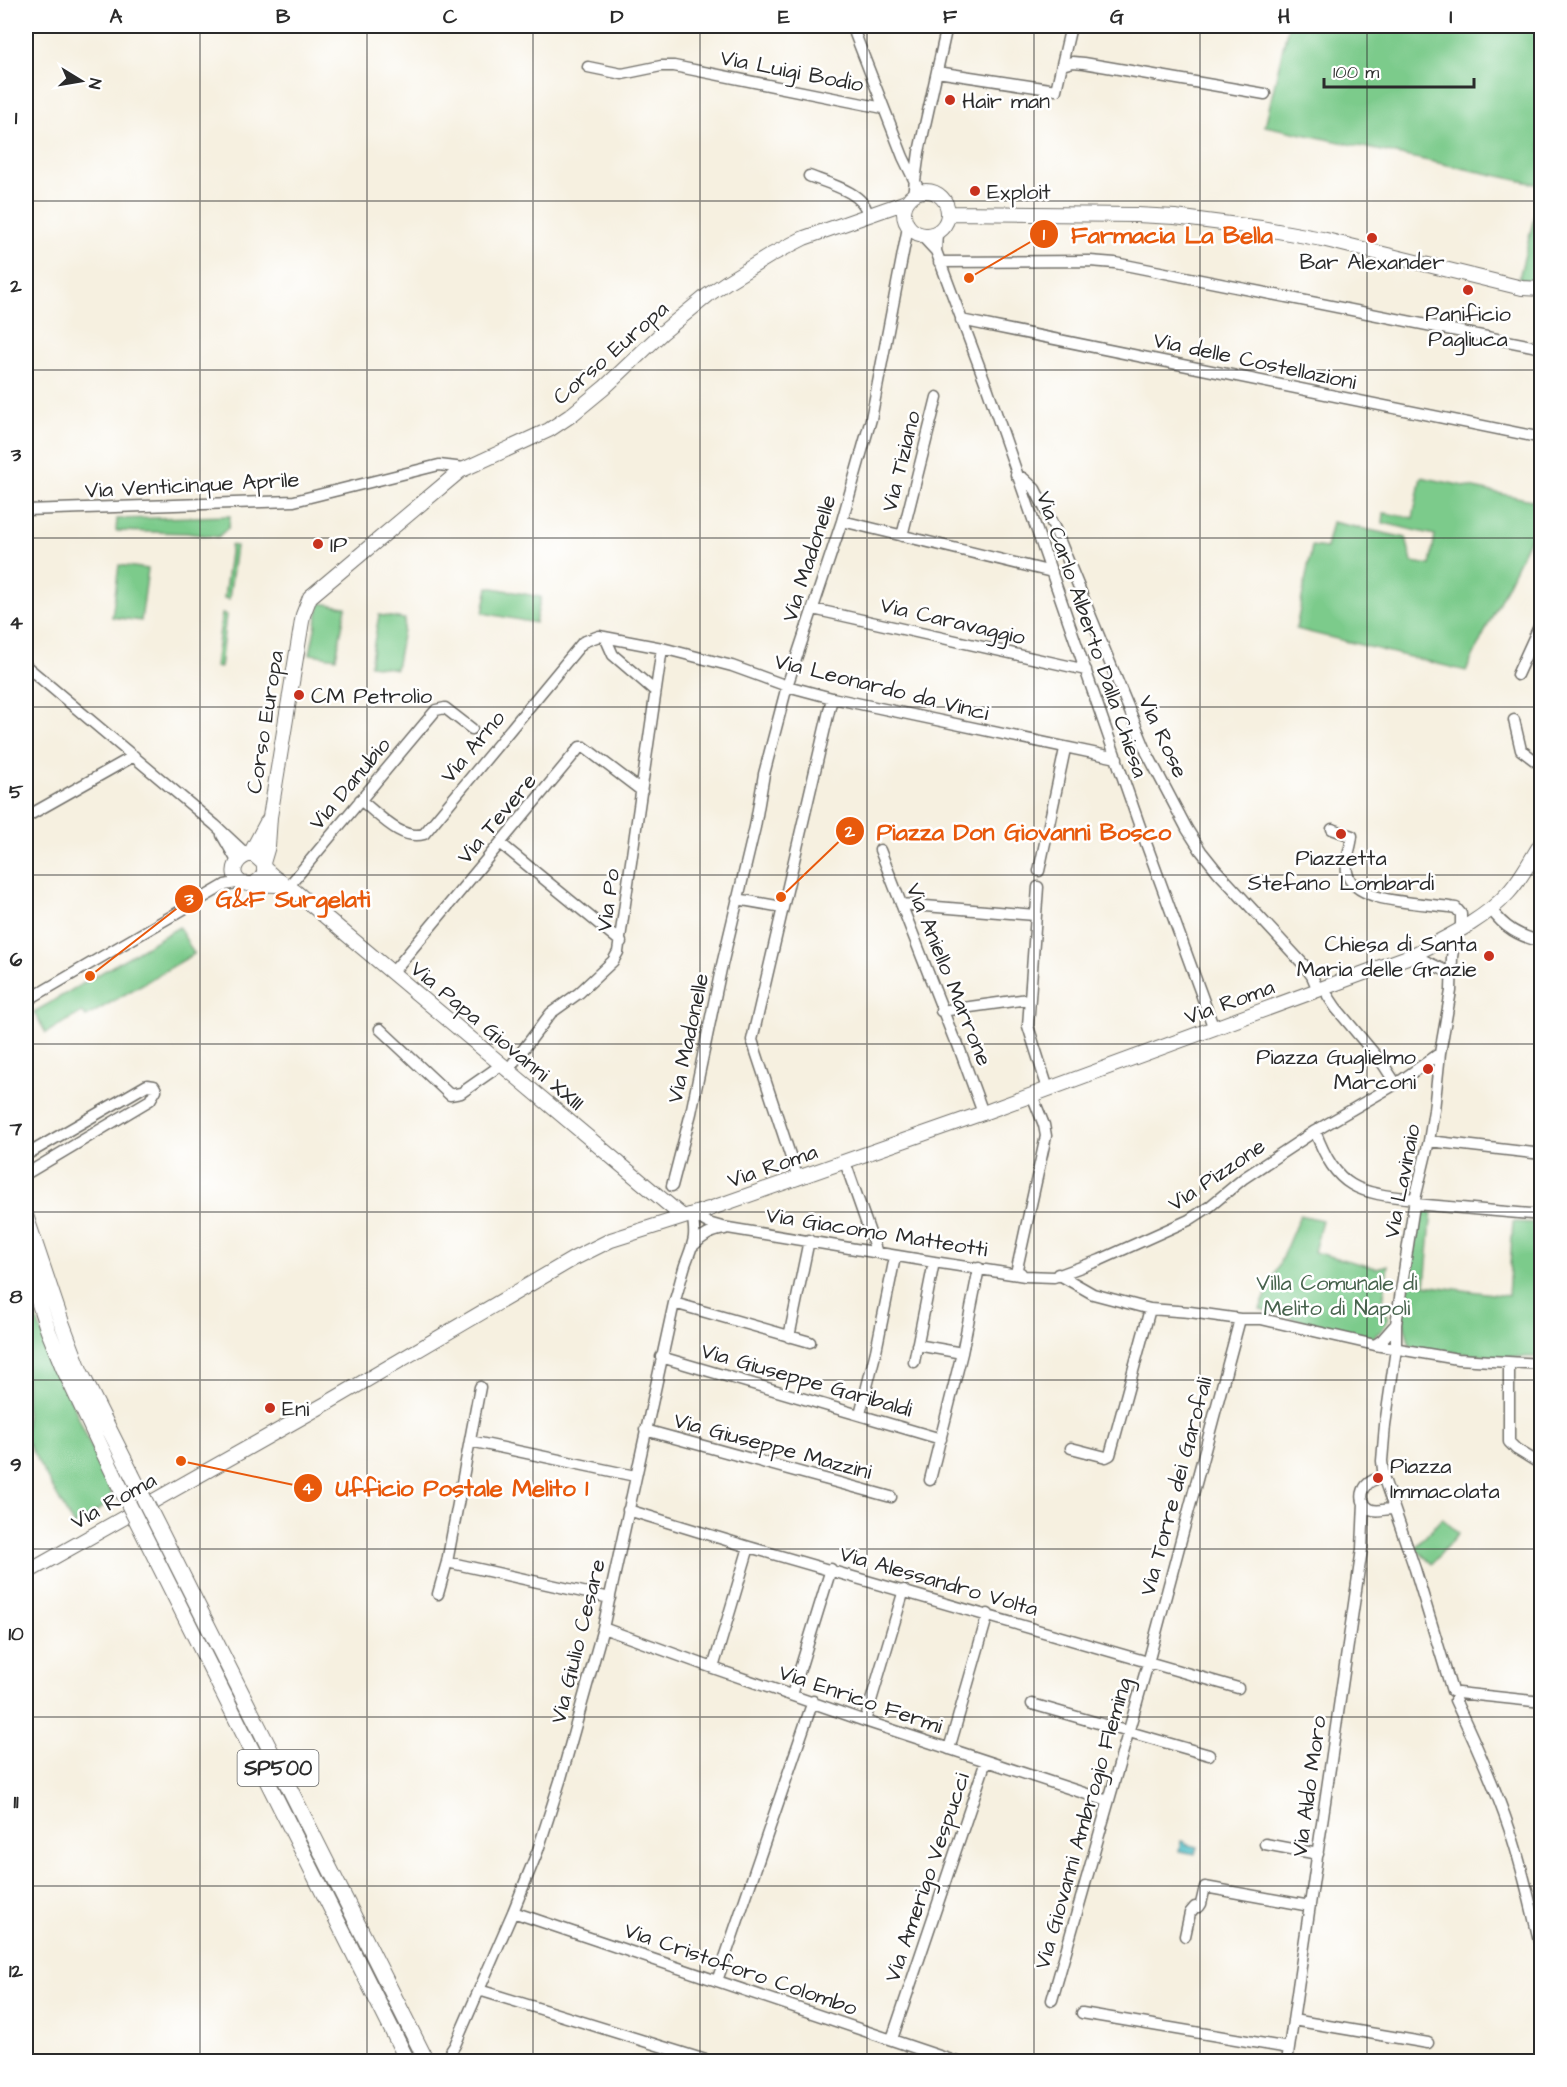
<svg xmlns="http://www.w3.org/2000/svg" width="1567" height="2087" font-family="'Architects Daughter',sans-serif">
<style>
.green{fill:#7bcb8b;stroke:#537b5b;stroke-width:1.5}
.water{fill:#4ebdc4;stroke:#3c7478;stroke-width:1.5}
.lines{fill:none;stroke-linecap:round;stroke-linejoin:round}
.minor-casing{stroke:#72706a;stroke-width:13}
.major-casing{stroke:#72706a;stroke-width:16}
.highway-casing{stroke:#72706a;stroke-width:17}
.minor{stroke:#fff;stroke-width:10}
.major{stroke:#fff;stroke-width:14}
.highway{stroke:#fff;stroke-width:15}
.highway-bridge-casing{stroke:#72706a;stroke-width:17;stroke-linecap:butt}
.highway-bridge{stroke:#fff;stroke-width:15}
.grid{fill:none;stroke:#2b2b2b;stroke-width:1.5;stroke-opacity:0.55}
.poi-dot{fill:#c8321e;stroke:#fff;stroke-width:2}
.labels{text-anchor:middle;stroke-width:5;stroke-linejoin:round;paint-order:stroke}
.shield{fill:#fff;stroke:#6b6b6b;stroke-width:1.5}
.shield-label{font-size:21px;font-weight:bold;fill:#2b2b2b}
.street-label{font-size:22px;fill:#2b2b2b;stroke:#fff}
.poi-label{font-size:22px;fill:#2b2b2b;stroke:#fff;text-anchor:start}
.park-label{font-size:22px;fill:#47634d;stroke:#fff}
.leader{fill:none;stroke:#e8590c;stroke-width:2}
.callout-dot{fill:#e8590c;stroke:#fff;stroke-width:2}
.mark-label{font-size:18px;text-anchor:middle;font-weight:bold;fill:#fff}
.callout-label{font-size:24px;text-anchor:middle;font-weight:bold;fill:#e8590c;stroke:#fff;stroke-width:5;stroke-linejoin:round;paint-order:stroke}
.neatline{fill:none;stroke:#2b2b2b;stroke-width:2}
.grid-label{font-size:20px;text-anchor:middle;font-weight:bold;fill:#2b2b2b}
</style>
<rect width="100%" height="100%" fill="#fff"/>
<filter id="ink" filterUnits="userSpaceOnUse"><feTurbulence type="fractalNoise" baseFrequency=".0167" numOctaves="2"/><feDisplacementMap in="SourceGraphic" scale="12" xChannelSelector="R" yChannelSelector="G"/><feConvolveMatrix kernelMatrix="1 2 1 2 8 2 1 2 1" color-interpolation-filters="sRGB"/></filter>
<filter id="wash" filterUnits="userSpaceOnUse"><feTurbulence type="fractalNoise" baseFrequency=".008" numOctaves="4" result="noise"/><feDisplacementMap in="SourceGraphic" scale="24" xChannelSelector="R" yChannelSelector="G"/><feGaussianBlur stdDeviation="1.35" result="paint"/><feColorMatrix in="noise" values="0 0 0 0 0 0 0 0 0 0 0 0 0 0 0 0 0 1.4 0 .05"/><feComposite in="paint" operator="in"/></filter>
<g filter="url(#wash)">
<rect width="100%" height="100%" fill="#f6f0e0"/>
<path class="green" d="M1288 26H1541V185L1265 126Z
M1541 190V281L1534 283 1519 278Z
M1421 477 1541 502V515L1466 671 1296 629 1312 546 1326 548 1332 522 1406 538 1412 562 1430 565 1435 535 1383 523 1384 513 1413 518Z
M230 516 229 527 218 537 186 533 116 531 117 519Z
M231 545 236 546 229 599 224 598Z
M119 565 148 569 141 621 112 617Z
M488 587 541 597 535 623 483 613Z
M320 603 346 607 336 658 310 654Z
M222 614 226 615 220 668 215 667Z
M379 615 405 619 396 669 370 665Z
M179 927 194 954 86 1017 82 1012 46 1033 34 1012Z
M1417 1208 1432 1210 1425 1285 1508 1296 1513 1222 1541 1223V1357H1493L1410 1347 1401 1310Z
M1300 1215 1322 1220 1314 1252 1376 1268 1388 1265 1383 1302 1388 1319 1383 1329 1370 1340 1260 1309Z
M26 1295 114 1500 74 1526 26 1440Z
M1442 1518 1458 1533 1432 1564 1415 1548Z"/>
<path class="water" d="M1181 1841 1185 1842V1844L1197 1847 1195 1854 1179 1851Z"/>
</g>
<g filter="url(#ink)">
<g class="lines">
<g class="minor-casing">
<path id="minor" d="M852 26 903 157 920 192
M1062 65 1073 62 1084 63 1265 94
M588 67 622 74 661 66H674L883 108
M937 72 1056 90 1071 26
M809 176C827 183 866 193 867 214
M913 195 919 152 947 26
M922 236 936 251 987 387 1139 824 1214 1029
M936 251 937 233
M939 262 1090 261 1115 263 1542 348
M961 320 1542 438
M1016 475 1023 478 1035 489 1055 529 1147 753 1187 829 1201 851 1217 871 1304 965 1312 976 1318 990
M26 510 294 501 439 465 464 468
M842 521 1052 572
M902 536 937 397
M813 609 1086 670
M605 637 613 655 655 691
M26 666 215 825 247 855
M1517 675 1542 620
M1514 720 1521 750 1542 766
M360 800C378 813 400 841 424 834L583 642 599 636 662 648 732 666 787 686 832 698 1117 758
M26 817 134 756
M1332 829 1352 836C1351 848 1345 860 1347 872 1353 906 1429 902 1456 908L1461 914V929
M222 835 237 861
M500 843 621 942
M880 850 954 1039 957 1042 983 1113
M1039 871 1065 749
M288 887 436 710 445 708 472 729
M1038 887 1028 1026 1048 1089
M737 899 782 907
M901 904 1035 915
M1491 909C1504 928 1519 936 1542 942
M1413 955 1452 974
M392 973 580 747H584L642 791
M1328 996 1336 1008 1383 1064 1396 1084
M26 1001 225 885 241 882
M941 1011 1028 999
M380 1029 450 1095 461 1093 501 1065
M507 1071 551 1013 579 993 613 961 618 952 662 648
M1315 1131C1337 1189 1357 1193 1415 1199
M1429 1141 1542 1154
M26 1155 147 1085 154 1086 156 1090 150 1100 26 1174
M845 1162 877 1253
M798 1179 752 1040 832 698
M672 1186 691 1113 721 969 755 827 764 774 787 686 842 521 871 419 908 227
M1415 1204 1542 1215
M692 1214 708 1223 722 1227 934 1262 1025 1276 1054 1277 1100 1260 1189 1220 1209 1207 1244 1178 1315 1131 1396 1084 1440 1053
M693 1246C702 1236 711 1231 725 1229
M1021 1273H1016L1046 1136 1044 1125 1032 1095
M1058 1274 1093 1294 1150 1309 1190 1312 1240 1319H1261L1375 1345 1458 1359 1542 1364
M674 1303 810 1342
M789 1337 809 1240
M917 1345 962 1353
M1375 1345 1382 1340 1396 1324
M661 1357 941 1439
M914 1362 934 1262
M1509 1363V1442L1516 1449 1542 1465
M860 1414 876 1351 895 1257
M645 1430 891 1497
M470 1441 635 1476
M1071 1448 1106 1457 1110 1455 1150 1309
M1384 1479C1363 1476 1355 1502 1370 1509 1378 1513 1386 1508 1394 1509
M930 1480 962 1353 979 1268
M628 1510 749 1547 1238 1688
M447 1562 610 1598
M438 1594 447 1562 480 1387
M603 1628 713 1668 865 1721 1108 1801
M713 1668 749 1547
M1452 1691 1415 1569 1384 1479 1382 1461 1385 1425 1396 1349V1324L1415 1199 1429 1141 1434 1110 1440 1053 1451 991 1452 957 1456 932
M1458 1693 1542 1702
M792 1695 831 1569
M1455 1700C1475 1742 1494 1784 1509 1828 1523 1868 1532 1911 1542 1953
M1032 1704 1209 1755
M865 1721 904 1590
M949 1749 988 1614
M1265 1844 1318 1854
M513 1912 957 2062
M1185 1936 1190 1913 1195 1907H1199L1201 1904 1205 1887 1310 1906
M717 1981 813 1701
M479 1990 712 2062
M1052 2000 1148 1663 1240 1319
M1082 2013 1289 2048
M1293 2020 1428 2043
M892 2039 986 1761
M444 2062 455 2045 513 1912 538 1850 561 1778 603 1628 674 1303C678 1291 681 1278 685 1265 693 1243 697 1239 692 1214
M1287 2062 1362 1549 1364 1502"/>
</g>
<g class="major-casing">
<path id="major" d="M904 213a22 22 0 1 1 44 0a22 22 0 1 1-44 0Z
M948 213 1137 215 1175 217 1261 228 1322 239 1522 288 1542 289
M250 854 267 822
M263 863 268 846 270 817 303 615 310 597 460 471 549 430 570 416 604 388 663 332 708 295 727 282 771 255 804 238 906 202
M264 868 274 877 296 892 682 1216
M255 883C263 878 266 872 263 863L254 855C238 853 226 874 242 883 248 885 276 884 285 886
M26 1573 329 1402 573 1259 611 1240 709 1209 983 1113 1413 955C1445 938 1483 921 1508 893 1522 878 1531 859 1542 842"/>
</g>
<g class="highway-casing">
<path id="highway" d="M26 1217 61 1321 80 1371 131 1473
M26 1263 48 1330 63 1367 117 1481"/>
</g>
<use href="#minor" class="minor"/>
<use href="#major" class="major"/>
<use href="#highway" class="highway"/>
<g class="highway-bridge-casing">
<path id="highway-bridge" d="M131 1473 427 2062
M117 1481 408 2062"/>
</g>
<use href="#highway-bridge" class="highway-bridge"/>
</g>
</g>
<path class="grid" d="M200 26V2062M367 26V2062M533 26V2062M700 26V2062M867 26V2062M1034 26V2062M1200 26V2062M1367 26V2062M26 201H1542M26 370H1542M26 538H1542M26 707H1542M26 875H1542M26 1044H1542M26 1212H1542M26 1380H1542M26 1549H1542M26 1717H1542M26 1886H1542"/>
<g class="poi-dot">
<circle cx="950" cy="100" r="6"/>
<circle cx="975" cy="191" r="6"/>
<circle cx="1372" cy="238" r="6"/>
<circle cx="1468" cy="290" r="6"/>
<circle cx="318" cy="544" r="6"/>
<circle cx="299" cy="695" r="6"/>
<circle cx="1341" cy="834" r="6"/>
<circle cx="1489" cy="956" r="6"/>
<circle cx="1428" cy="1069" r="6"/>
<circle cx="270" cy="1408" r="6"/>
<circle cx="1378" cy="1478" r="6"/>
</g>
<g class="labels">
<rect class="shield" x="237.5" y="1750" width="81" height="36" rx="4.5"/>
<g class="shield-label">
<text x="278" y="1775">SP500</text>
</g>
<g class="street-label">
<text transform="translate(792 70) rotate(11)" y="8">Via Luigi Bodio</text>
<text transform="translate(610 352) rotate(-41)" y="8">Corso Europa</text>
<text transform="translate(1255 360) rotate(12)" y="8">Via delle Costellazioni</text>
<text transform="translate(900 461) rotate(-76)" y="8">Via Tiziano</text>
<text transform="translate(192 484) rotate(-3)" y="8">Via Venticinque Aprile</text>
<text transform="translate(808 558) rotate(-72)" y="8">Via Madonelle</text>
<text transform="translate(953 620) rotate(13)" y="8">Via Caravaggio</text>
<text transform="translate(1093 634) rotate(71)" y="8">Via Carlo Alberto Dalla Chiesa</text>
<text transform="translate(882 686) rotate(14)" y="8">Via Leonardo da Vinci</text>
<text transform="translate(264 722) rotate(-81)" y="8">Corso Europa</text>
<text transform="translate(1164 736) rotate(65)" y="8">Via Rose</text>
<text transform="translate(472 746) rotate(-50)" y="8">Via Arno</text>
<text transform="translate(349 783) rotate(-50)" y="8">Via Danubio</text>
<text transform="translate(496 818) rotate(-50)" y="8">Via Tevere</text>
<text transform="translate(607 900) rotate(-82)" y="8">Via Po</text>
<text transform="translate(950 974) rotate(68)" y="8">Via Aniello Marrone</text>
<text transform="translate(1229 1001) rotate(-20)" y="8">Via Roma</text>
<text transform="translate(498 1035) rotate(40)" y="8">Via Papa Giovanni XXIII</text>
<text transform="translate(687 1038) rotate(-78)" y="8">Via Madonelle</text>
<text transform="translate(772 1165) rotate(-19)" y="8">Via Roma</text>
<text transform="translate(1216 1174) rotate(-34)" y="8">Via Pizzone</text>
<text transform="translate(1401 1181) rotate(-79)" y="8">Via Lavinaio</text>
<text transform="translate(877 1231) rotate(9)" y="8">Via Giacomo Matteotti</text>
<text transform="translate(807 1379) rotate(16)" y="8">Via Giuseppe Garibaldi</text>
<text transform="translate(773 1445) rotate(15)" y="8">Via Giuseppe Mazzini</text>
<text transform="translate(1175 1486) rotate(-75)" y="8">Via Torre dei Garofali</text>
<text transform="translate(113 1500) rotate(-29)" y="8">Via Roma</text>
<text transform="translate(939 1580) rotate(16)" y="8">Via Alessandro Volta</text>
<text transform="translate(577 1641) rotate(-76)" y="8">Via Giulio Cesare</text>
<text transform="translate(861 1698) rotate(19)" y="8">Via Enrico Fermi</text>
<text transform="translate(1308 1786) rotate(-82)" y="8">Via Aldo Moro</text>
<text transform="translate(1082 1823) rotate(-74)" y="8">Via Giovanni Ambrogio Fleming</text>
<text transform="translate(926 1877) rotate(-71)" y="8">Via Amerigo Vespucci</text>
<text transform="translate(741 1968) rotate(19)" y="8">Via Cristoforo Colombo</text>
</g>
<g class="poi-label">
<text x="962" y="108">Hair man</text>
<text x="987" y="199">Exploit</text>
<text x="1372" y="269" text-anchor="middle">Bar Alexander</text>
<text x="1468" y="321" text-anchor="middle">Panificio<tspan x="1468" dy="25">Pagliuca</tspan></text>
<text x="330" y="552">IP</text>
<text x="311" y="703">CM Petrolio</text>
<text x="1341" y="865" text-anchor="middle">Piazzetta<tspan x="1341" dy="25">Stefano Lombardi</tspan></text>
<text x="1477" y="951" text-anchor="end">Chiesa di Santa<tspan x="1477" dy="25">Maria delle Grazie</tspan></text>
<text x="1416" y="1064" text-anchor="end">Piazza Guglielmo<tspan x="1416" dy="25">Marconi</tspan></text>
<text x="282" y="1416">Eni</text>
<text x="1390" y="1473">Piazza<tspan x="1390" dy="25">Immacolata</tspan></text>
</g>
<g class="park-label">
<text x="1337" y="1290">Villa Comunale di<tspan x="1337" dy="25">Melito di Napoli</tspan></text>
</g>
</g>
<path class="leader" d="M969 278L1044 234M781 897L850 831M90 976L189 899M181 1461L308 1488"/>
<g class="callout-dot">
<circle cx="969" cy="278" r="6"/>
<circle cx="781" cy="897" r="6"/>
<circle cx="90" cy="976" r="6"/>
<circle cx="181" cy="1461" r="6"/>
<circle cx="1044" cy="234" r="15"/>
<circle cx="850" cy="831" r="15"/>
<circle cx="189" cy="899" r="15"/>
<circle cx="308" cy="1488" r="15"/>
</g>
<g class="mark-label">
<text x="1044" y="240">1</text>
<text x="850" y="837">2</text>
<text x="189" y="905">3</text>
<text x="308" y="1494">4</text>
</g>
<g class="callout-label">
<text x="1172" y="243">Farmacia La Bella</text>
<text x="1024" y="840">Piazza Don Giovanni Bosco</text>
<text x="293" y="907">G&amp;F Surgelati</text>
<text x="462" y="1496">Ufficio Postale Melito 1</text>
</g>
<rect width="1567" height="2087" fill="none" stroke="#fff" stroke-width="66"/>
<g transform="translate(81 81) rotate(101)" stroke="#ffffff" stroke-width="4.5" paint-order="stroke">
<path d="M0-4.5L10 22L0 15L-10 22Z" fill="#2b2b2b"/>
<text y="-9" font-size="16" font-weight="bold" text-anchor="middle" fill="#2b2b2b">N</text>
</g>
<path d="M1324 78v9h150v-9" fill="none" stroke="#2b2b2b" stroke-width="3"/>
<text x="1333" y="78" font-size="18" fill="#2b2b2b" stroke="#ffffff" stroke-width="4.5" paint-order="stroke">100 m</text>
<rect x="33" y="33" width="1501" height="2021" class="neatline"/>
<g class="grid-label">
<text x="116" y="23">A</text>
<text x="283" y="23">B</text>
<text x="450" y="23">C</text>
<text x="617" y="23">D</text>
<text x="784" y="23">E</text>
<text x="950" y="23">F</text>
<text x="1117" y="23">G</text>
<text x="1284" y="23">H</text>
<text x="1451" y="23">I</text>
<text x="16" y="124">1</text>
<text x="16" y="292">2</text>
<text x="16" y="461">3</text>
<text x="16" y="629">4</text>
<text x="16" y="798">5</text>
<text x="16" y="966">6</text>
<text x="16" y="1135">7</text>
<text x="16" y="1303">8</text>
<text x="16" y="1471">9</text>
<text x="16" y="1640">10</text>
<text x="16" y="1808">11</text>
<text x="16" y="1977">12</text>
</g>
</svg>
